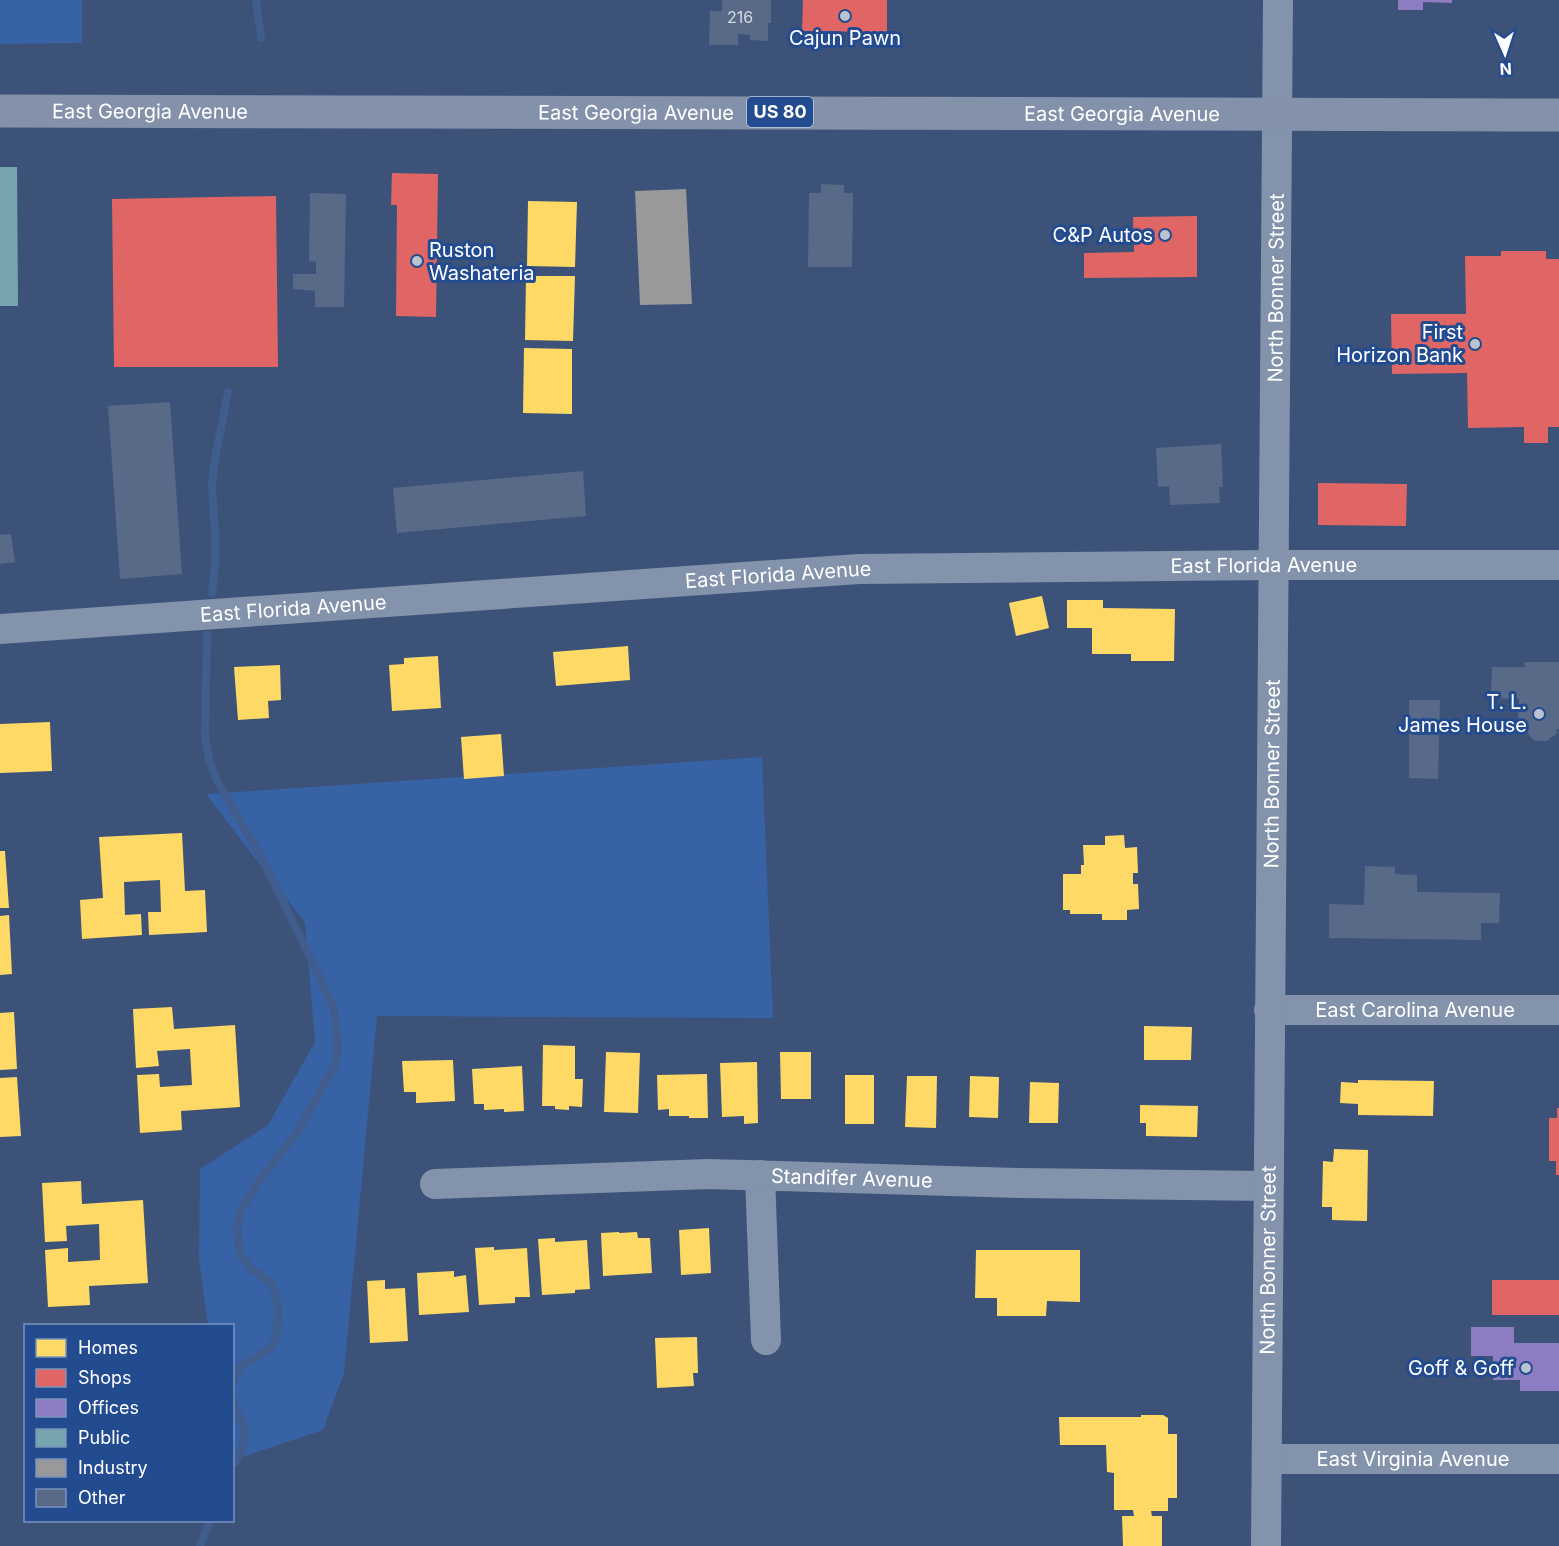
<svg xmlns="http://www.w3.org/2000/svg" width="1559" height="1546" font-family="Inter,sans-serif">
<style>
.green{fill:#3862a6}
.homes{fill:#ffd966}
.shops{fill:#e06666}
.offices{fill:#8e7cc3}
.public{fill:#76a5af}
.industry{fill:#999}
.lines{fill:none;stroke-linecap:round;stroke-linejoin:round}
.stream{stroke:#405d8d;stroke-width:8}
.building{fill:#586a87}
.street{stroke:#8393ab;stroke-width:30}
.primary{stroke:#8392aa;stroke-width:33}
.poi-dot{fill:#bbc2d0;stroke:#234c90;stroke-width:2}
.labels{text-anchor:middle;stroke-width:6;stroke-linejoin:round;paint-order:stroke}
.number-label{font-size:16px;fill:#d5dae1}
.shield{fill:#234c90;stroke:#bdc9de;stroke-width:1.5}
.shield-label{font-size:18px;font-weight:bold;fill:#fff}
.poi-label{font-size:20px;fill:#fff;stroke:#234c90;text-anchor:end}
.street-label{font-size:20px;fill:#fff;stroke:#234c90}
</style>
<rect width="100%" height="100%" fill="#3c5278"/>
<path class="green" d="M0 0H82V43L0 44Z
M762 757 773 1018 377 1016 344 1373 323 1430 233 1460 232 1326 208 1325 199 1259 200 1169 268 1125 315 1042 305 923 206 794Z"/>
<path class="homes" d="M528 201 577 202 575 267 527 266Z
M526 276H575L573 341 525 340Z
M524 348 572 349V414L523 413Z
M1042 596 1049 628 1016 636 1009 603Z
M1067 600H1103V608L1175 609 1174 661H1131V654H1092V628H1067Z
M628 646 630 680 556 686 553 652Z
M438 656 441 708 392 711 389 665 404 664V658Z
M280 665 281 700 268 701 269 718 238 720 234 667Z
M50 722 52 771 0 773V724Z
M501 734 504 776 464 779 461 737Z
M182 833 185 891 205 890 207 932 149 935 148 912H161L160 880 124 882 125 915 141 914 142 935 82 939 80 900 103 898 99 837Z
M1124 835 1125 848 1137 847 1138 873H1133V884H1138L1139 909 1127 910V920H1102V914H1070V910H1063V874H1081V865H1084L1083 845H1105V836Z
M0 851H5L9 908H0Z
M9 915 12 974 0 975V916Z
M172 1007 174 1029 235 1025 240 1107 181 1111 182 1130 140 1133 137 1075 159 1074 160 1087 192 1085 190 1049 157 1051 159 1066 136 1068 133 1009Z
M14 1012 17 1069 0 1070V1013Z
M1144 1026 1192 1027 1191 1060H1144Z
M543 1045 575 1046V1079H583L582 1107 569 1106V1110L555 1109V1106H542Z
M606 1052 640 1053 638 1113 604 1112Z
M780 1052H811V1099H781Z
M453 1060 455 1101 416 1103V1092H404L402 1061Z
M757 1062 758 1123 744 1124V1116L722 1117 720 1063Z
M522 1066 524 1111 504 1112V1109L484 1110V1104H474L472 1069Z
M707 1074 708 1118H689V1116H669V1109L658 1110 657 1075Z
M845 1075H874V1124H845Z
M907 1076H937L936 1128 905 1127Z
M970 1076 999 1077 998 1118 969 1117Z
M17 1077 21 1136 0 1137V1078Z
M1358 1080 1434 1081 1433 1116 1358 1115V1104L1340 1103 1341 1082 1358 1083Z
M1030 1082 1059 1083 1058 1123H1029Z
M1140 1105 1198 1106 1197 1137 1146 1136V1123H1140Z
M1334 1149 1368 1150 1367 1221 1332 1220V1207H1322L1323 1161 1333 1162Z
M81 1181 82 1204 143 1200 148 1283 89 1286 90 1305 48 1307 45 1250 68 1248V1262L100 1260 99 1224 66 1226 67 1241 45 1242 42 1183Z
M709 1228 711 1273 681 1275 679 1230Z
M619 1232V1233L637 1232 638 1238H650L652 1273 603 1276 601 1233Z
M555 1238V1242L587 1240 590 1289 575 1290V1293L542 1295 538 1239Z
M494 1247V1250L527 1248 530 1297H515V1303L479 1305 475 1248Z
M976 1250H1080V1302L1047 1301 1046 1316H997V1298H975Z
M454 1271V1277L466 1275 469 1312 419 1315 417 1273Z
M385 1280V1289L405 1288 408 1341 370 1343 367 1281Z
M697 1337 698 1373H693L694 1386 657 1388 655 1338Z
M1141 1415H1163L1168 1418V1434H1177V1498H1168V1511H1151L1152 1516H1162V1546H1123L1122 1516H1134L1133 1510H1114V1473L1107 1472 1106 1445H1060L1059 1417H1141Z"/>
<path class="shops" d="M803 0H887V32L802 31Z
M392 173 438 174 436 317 396 316 397 205H391Z
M276 196 278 367H114L112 199Z
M1197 216V277L1084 278V253L1134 252 1133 217Z
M1501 251H1546V259H1559V427H1548V443H1524V427L1468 428 1467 373 1392 374 1391 314H1466L1465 256H1501Z
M1318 483 1407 484 1406 526 1318 525Z
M1557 1108H1559V1175H1556V1161H1549V1118H1557Z
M1492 1280H1559V1315H1492Z"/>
<path class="offices" d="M1398 0H1452V3L1423 2V10H1398Z
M1471 1327H1514V1343H1559V1391H1520V1380H1493V1356H1471Z"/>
<path class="public" d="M0 167H17L18 306H0Z"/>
<path class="industry" d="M686 189 692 304 640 305 635 191Z"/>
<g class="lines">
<path class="stream" d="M256 0 261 38
M212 593 215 565V533L212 487 214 464 228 392
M207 635 205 736 209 759 217 781 260 855 313 963 333 1007 337 1031 338 1051 335 1065 298 1131 259 1181 241 1210 237 1229 240 1255 253 1270 271 1283 276 1294 278 1310 277 1332 273 1346 259 1356 242 1365 235 1376 232 1384
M232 1399C234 1407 238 1414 242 1421 249 1435 242 1451 235 1463L232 1464
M200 1546 210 1520"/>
</g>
<path class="building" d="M722 0H771V23H768V41L750 40V35L738 34V45H709L710 11H722Z
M821 184 844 185V193H853L852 267H808L809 193H821Z
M310 193 346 194 344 307H315V291L293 289V274H316V262L309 261Z
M170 402 182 574 120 579 108 406Z
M1221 444 1223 487H1219L1220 503 1170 505 1169 486 1158 487 1156 448Z
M583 471 586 516 397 533 393 488Z
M11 534 15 562 0 564V535Z
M1524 662H1559V729H1556L1557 733 1547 741H1535L1526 732V729H1518L1519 699 1491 698 1492 667H1525Z
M1409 700H1440L1438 779 1409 778Z
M1365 866 1395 867V874L1417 875V892L1500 893 1499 923H1481V940L1329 938V904L1364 905Z"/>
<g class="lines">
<g class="street">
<path id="s1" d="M0 629 859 569 1274 565H1559"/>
<path id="s2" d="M1269 1010H1559"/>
<path d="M760 1175 766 1340"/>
<path id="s3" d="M435 1184 708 1174 1019 1183 1268 1186"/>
<path id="s4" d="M1267 1459H1559"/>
<path id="s5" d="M1266 1546C1269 1031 1275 515 1278 0"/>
</g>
<path class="primary" id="s6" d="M0 111 1559 115"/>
</g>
<g class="poi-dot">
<circle cx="845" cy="16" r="6"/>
<circle cx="1165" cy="235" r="6"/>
<circle cx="417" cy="261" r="6"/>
<circle cx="1475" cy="344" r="6"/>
<circle cx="1539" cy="714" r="6"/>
<circle cx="1526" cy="1368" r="6"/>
</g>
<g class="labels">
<g class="number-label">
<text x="740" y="23">216</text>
</g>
<rect class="shield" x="747" y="97" width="66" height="30" rx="4.5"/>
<g class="shield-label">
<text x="780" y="118">US 80</text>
</g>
<g class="poi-label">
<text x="845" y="45" text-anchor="middle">Cajun Pawn</text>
<text x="1153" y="242">C&amp;P Autos</text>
<text x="429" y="257" text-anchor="start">Ruston<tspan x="429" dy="23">Washateria</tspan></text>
<text x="1463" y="339">First<tspan x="1463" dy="23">Horizon Bank</tspan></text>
<text x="1527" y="709">T. L.<tspan x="1527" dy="23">James House</tspan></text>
<text x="1514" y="1375">Goff &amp; Goff</text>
</g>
<g class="street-label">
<text dy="7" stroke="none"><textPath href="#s6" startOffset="150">East Georgia Avenue</textPath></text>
<text dy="7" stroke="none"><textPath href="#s6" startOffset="636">East Georgia Avenue</textPath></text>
<text dy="7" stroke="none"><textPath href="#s6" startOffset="1122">East Georgia Avenue</textPath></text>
<text dy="7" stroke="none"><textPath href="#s5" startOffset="1258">North Bonner Street</textPath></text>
<text dy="7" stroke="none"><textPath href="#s1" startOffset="1266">East Florida Avenue</textPath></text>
<text dy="7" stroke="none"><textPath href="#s1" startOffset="780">East Florida Avenue</textPath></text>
<text dy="7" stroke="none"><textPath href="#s1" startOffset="294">East Florida Avenue</textPath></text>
<text dy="7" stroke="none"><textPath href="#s5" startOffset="772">North Bonner Street</textPath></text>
<text dy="7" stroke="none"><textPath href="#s2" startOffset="146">East Carolina Avenue</textPath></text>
<text dy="7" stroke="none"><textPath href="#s3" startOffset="417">Standifer Avenue</textPath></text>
<text dy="7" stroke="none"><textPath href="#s5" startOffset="286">North Bonner Street</textPath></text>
<text dy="7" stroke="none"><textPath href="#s4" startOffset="146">East Virginia Avenue</textPath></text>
</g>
</g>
<rect x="24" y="1324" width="210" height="198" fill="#234c90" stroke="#7b94bc" stroke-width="1.5"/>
<rect x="36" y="1339" width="30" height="18" fill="#ffd966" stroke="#7b94bc" stroke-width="1.5"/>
<text x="78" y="1354" font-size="18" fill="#ffffff">Homes</text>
<rect x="36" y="1369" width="30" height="18" fill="#e06666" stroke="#7b94bc" stroke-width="1.5"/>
<text x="78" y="1384" font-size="18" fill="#ffffff">Shops</text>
<rect x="36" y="1399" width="30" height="18" fill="#8e7cc3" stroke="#7b94bc" stroke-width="1.5"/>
<text x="78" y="1414" font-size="18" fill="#ffffff">Offices</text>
<rect x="36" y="1429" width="30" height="18" fill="#76a5af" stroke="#7b94bc" stroke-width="1.5"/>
<text x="78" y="1444" font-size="18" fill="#ffffff">Public</text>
<rect x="36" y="1459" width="30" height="18" fill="#999999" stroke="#7b94bc" stroke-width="1.5"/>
<text x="78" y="1474" font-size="18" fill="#ffffff">Industry</text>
<rect x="36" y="1489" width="30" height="18" fill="#586a87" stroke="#7b94bc" stroke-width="1.5"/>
<text x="78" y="1504" font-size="18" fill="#ffffff">Other</text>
<g transform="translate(1505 54) rotate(177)" stroke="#234c90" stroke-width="4.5" paint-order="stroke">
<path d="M0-4.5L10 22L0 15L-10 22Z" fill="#ffffff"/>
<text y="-9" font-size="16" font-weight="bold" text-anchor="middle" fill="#ffffff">N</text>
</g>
</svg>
